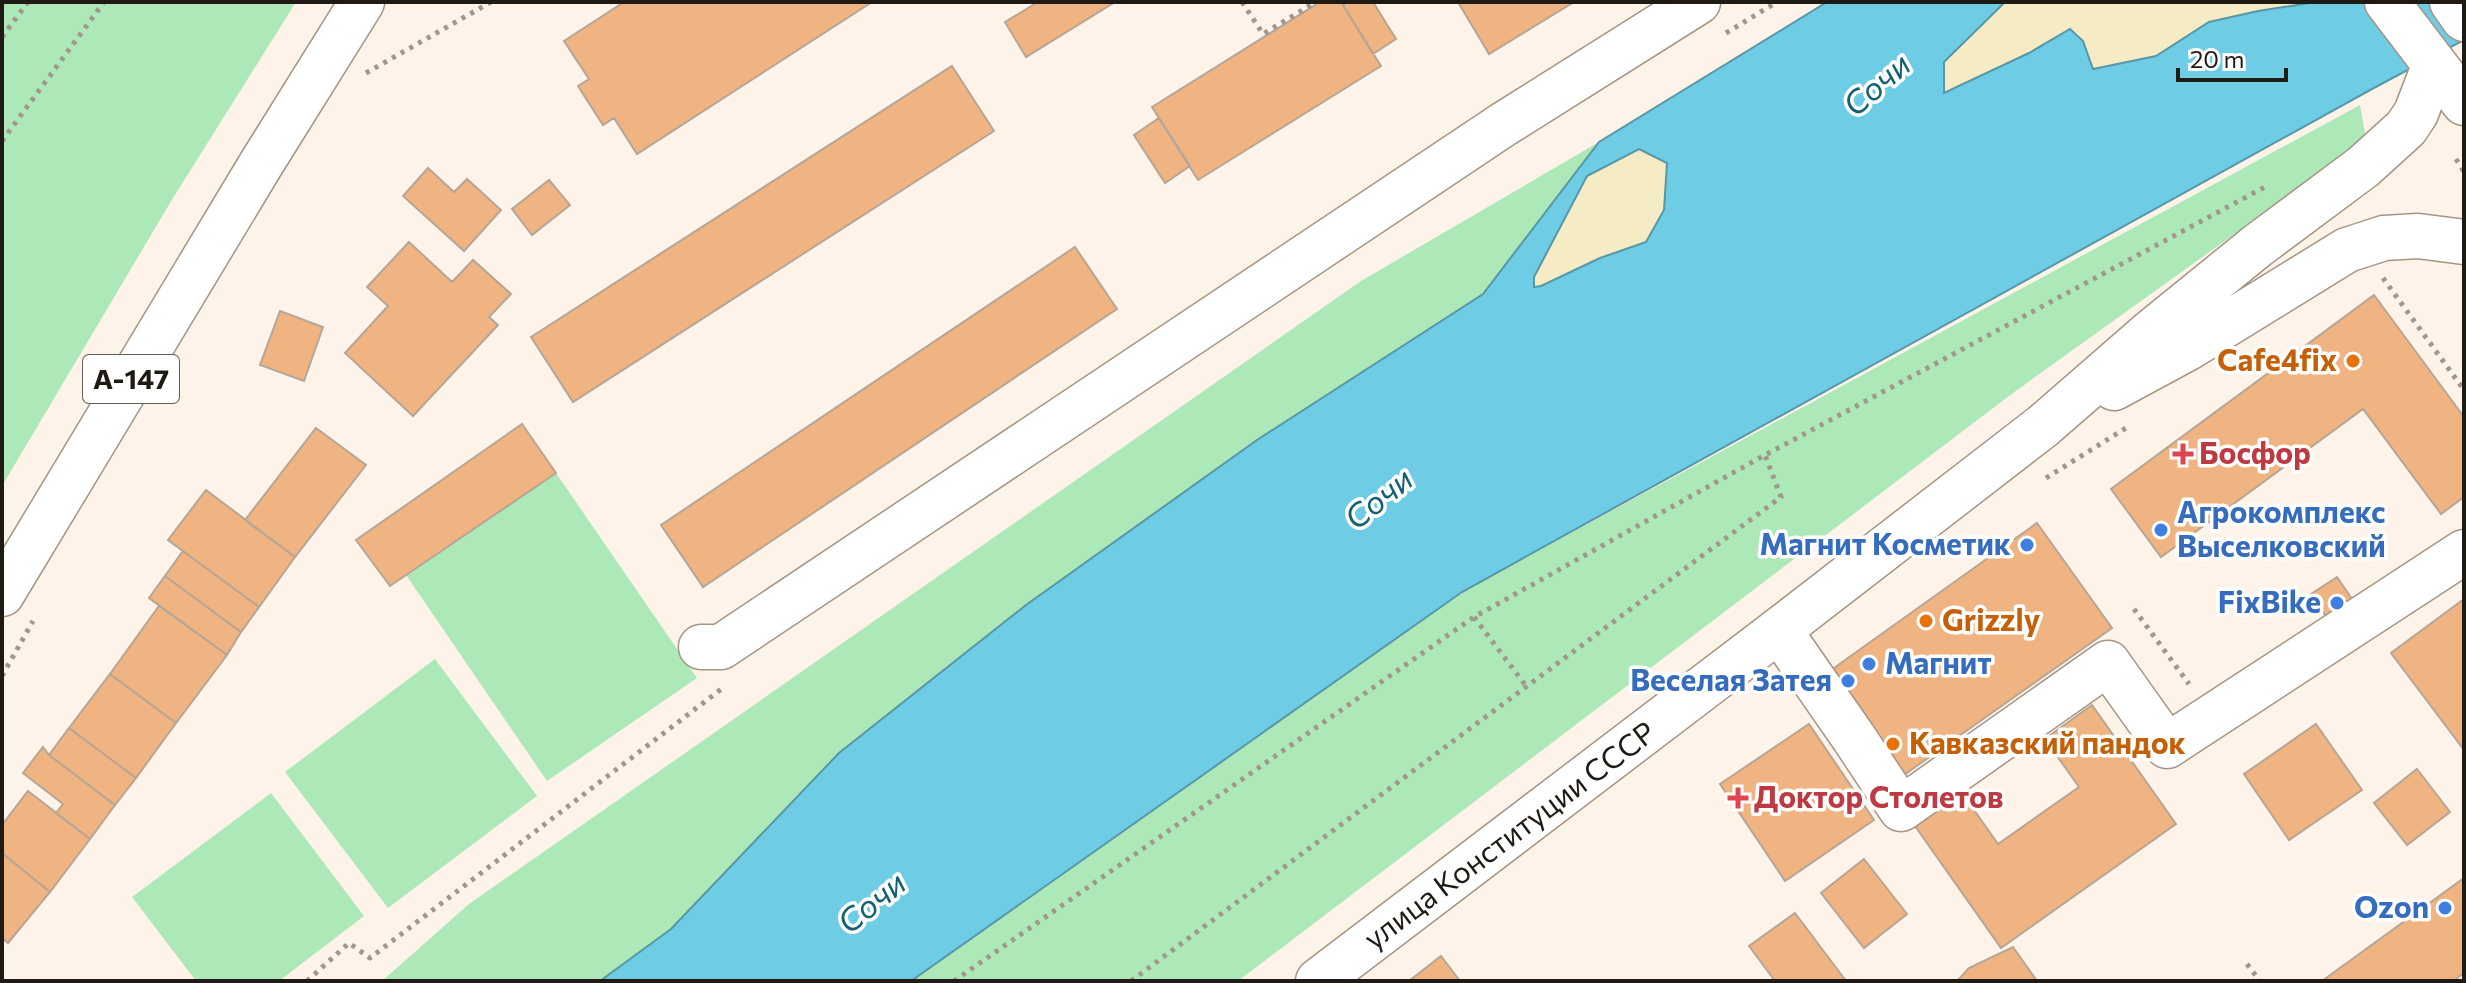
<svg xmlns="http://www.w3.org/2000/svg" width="2466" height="983" font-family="Commissioner,sans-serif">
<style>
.green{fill:#ade8b8}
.sand{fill:#f5ecc6}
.water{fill:#6ecce5;stroke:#5797a6;stroke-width:2;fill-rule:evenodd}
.building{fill:#efb481;stroke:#b7a595;stroke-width:2}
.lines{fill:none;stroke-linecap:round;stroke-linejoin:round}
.minor-casing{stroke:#a69485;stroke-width:47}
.major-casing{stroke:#a69485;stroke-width:47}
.path{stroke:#a0978f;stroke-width:5;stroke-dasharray:4 6;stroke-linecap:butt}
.minor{stroke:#fff;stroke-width:44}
.major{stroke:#fff;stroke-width:44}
.food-dot{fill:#e8710a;stroke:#fff;stroke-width:3}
.health-dot{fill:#e0444e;stroke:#fff;stroke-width:3}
.shop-dot{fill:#3f7fe0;stroke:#fff;stroke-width:3}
.labels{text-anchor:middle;stroke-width:7;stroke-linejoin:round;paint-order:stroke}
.shield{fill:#fff;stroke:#635f5a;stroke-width:2}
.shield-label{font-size:28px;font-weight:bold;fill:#201a14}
.food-label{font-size:30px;font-weight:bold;fill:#c56008;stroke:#fff;text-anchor:start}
.health-label{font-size:30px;font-weight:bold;fill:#be3a42;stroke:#fff;text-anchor:start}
.shop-label{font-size:30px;font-weight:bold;fill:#366cbe;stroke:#fff;text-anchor:end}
.street-label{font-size:30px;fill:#201a14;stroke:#fff}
.water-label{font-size:32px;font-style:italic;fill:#136172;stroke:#fff}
</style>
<rect width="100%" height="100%" fill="#fef3e9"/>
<path class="green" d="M2 2H296L173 198 2 486Z
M2360 105 2365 133 2357 146 2013 393 1238 981H911L1462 592Z
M1599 142 1484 294 1257 440 1026 605 840 753 671 929 600 981H382L469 904 1361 281Z
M556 473 697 678 547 781 406 575Z
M435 659 537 796 388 908 285 772Z
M271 793 364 916 279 981H196L132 897Z"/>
<path class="sand" d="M2005 2H2316L2209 22 2156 56 2092 69 2083 41 2069 30 2029 53 1944 93V62Z
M1639 149 1667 163 1664 210 1646 242 1600 258 1541 286 1533 287 1534 277 1587 176Z"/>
<path class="water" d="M1827 2H2005L1944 62V93L2029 53 2070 29 2083 41 2093 69 2156 56 2209 22 2258 11 2316 2H2464V40L2372 89 1462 592 911 981H600L671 929 839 753 1026 605 1257 440 1483 294 1599 142ZM1639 149 1667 163 1664 210 1646 242 1600 258 1541 286 1534 287V277L1587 176Z"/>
<path class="building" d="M624 2H872L637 154 614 118 603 125 578 86 589 79 564 41Z
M1038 2H1115L1026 57 1005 22Z
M1320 2H1341L1381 66 1198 180 1152 107Z
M1348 2H1373L1396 39 1373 54 1343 5Z
M1458 2H1574L1489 54Z
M952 66 994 131 573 402 531 337Z
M1159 118 1190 166 1165 183 1134 135Z
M428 168 454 192 467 179 501 210 464 251 403 196Z
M549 180 570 205 532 235 512 209Z
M409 242 452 282 473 260 511 294 489 317 498 325 413 416 345 353 388 306 367 287Z
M1075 247 1117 309 703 587 661 525Z
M2374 295 2464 417V497L2441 514 2363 409 2161 557 2111 489Z
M280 311 323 327 304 381 260 365Z
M522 424 556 473 390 586 356 540Z
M316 428 366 465 295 557 245 520Z
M206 490 295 557 259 607 168 540Z
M2037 523 2112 628 1901 777 1827 673Z
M183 551 259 607 241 632 165 576Z
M165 576 241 632 227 655 149 598Z
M2337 577 2361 612 2335 630 2311 594Z
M2464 599V750L2391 653Z
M159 606 227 655 176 723 110 674Z
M110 674 176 723 136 778 69 728Z
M2092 705 2176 824 2001 948 1915 826 1962 793 1998 844 2079 787 2045 739Z
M1809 724 1874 820 1785 881 1720 784Z
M2316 724 2362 790 2289 840 2244 774Z
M69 728 136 778 115 805 49 755Z
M43 747 49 755 115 805 90 839 56 813 63 804 23 773Z
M2417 769 2450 812 2407 845 2374 803Z
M28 791 90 839 50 892 2 853V825Z
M2 853 50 892 8 943 2 938Z
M1864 859 1907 914 1864 948 1821 893Z
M2464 878V973L2453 981H2322Z
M1795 913 1846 981H1775L1749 946Z
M2013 947 2037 981H1957L1969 968Z
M1441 956 1460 981H1409Z"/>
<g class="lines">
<g class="minor-casing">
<path id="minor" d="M1779 630 1854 738 1901 809 2108 663 2167 746 2464 552
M701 647H721L1504 124 1698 2"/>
</g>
<g class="major-casing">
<path id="major" d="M2387 2 2464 103
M2452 2 2464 19
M2114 388 2188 348 2347 250 2384 238 2418 236 2464 242
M2 594 261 164 362 2
M1318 981 1779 630 2043 426 2151 332 2257 246 2363 167 2406 128 2416 113 2434 66"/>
</g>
<path class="path" d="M1242 2 1263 34 1316 2
M1726 33 1777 2
M2 37 28 2
M366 73 491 2
M2 141 104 2
M2456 159 2464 172
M2383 278 2464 390
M2046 478 2126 428
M2134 609 2189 684
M1474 617 1526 686
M2 676 33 621
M2247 964 2260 981
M307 981 349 943 370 958 724 687
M954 981 1474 617 1765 455 2265 187
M1131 981 1781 497 1765 455"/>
<use href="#minor" class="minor"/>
<use href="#major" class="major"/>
</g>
<g class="food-dot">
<circle cx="2353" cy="361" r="8"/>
<circle cx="1926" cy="621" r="8"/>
<circle cx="1893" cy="744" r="8"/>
</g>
<g class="health-dot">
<path d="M2179 442h8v8h8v8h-8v8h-8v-8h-8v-8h8z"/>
<path d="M1734 786h8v8h8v8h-8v8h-8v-8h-8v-8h8z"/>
</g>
<g class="shop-dot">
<circle cx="2161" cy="530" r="8"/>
<circle cx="2027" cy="545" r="8"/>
<circle cx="2337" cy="603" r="8"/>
<circle cx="1869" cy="664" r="8"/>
<circle cx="1848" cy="681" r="8"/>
<circle cx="2445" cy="908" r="8"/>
</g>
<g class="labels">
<rect class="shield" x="83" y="355" width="96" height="48" rx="6"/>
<g class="shield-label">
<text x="131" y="389">А-147</text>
</g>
<g class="food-label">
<text x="2337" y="371" text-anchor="end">Cafe4fix</text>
<text x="1942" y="631">Grizzly</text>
<text x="1909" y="754">Кавказский пандок</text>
</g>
<g class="health-label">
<text x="2199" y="464">Босфор</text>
<text x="1754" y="808">Доктор Столетов</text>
</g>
<g class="shop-label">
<text x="2177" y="523" text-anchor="start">Агрокомплекс<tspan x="2177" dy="34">Выселковский</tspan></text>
<text x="2011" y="555">Магнит Косметик</text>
<text x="2321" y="613">FixBike</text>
<text x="1885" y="674" text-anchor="start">Магнит</text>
<text x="1832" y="691">Веселая Затея</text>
<text x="2429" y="918">Ozon</text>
</g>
<g class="street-label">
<text transform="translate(1510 836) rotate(-37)" y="10">улица Конституции СССР</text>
</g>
<g class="water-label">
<text transform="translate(1877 85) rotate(-41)" y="11">Сочи</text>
<text transform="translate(1379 499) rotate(-39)" y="11">Сочи</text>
<text transform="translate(872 903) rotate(-39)" y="11">Сочи</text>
</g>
</g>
<rect width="2466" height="983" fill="none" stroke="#201a14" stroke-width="8"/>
<path d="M2178 68v12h108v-12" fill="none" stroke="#201a14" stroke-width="4"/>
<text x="2190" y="68" font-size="24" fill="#201a14" stroke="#ffffff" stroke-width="6" paint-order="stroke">20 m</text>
</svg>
